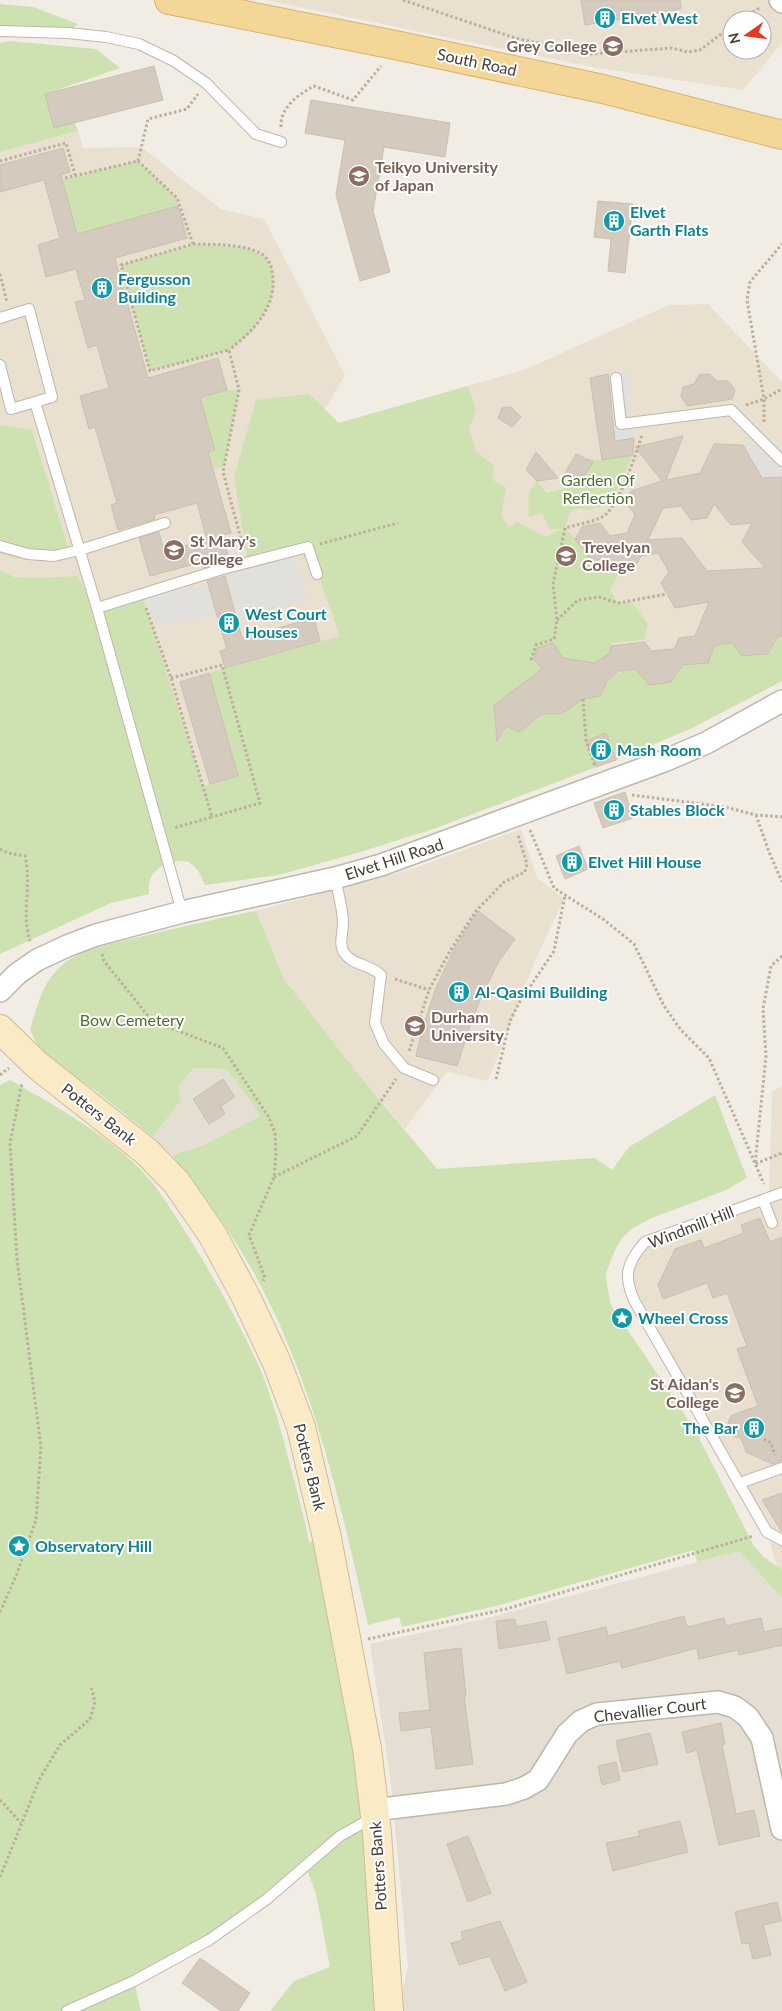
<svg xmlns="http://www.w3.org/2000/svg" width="782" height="2011" font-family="Lato,sans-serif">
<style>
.residential{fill:#e4ded3}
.education{fill:#e9e0d0;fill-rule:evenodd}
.green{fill:#cee2b1}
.parking{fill:#e2e0dd}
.building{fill:#d4cabe;stroke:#cbbfaf;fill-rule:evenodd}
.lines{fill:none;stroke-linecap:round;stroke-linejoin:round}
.lane-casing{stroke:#beb7ab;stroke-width:12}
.street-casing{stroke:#beb7ab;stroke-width:24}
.secondary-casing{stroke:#cdbc98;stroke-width:30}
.primary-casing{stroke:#d9b26b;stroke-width:30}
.path{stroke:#bcae9b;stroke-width:3;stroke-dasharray:2.5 2.5;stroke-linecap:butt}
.lane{stroke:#fff;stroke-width:10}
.street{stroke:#fff;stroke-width:21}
.secondary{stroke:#faeac6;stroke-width:28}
.primary{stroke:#f5d699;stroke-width:28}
.labels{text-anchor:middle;stroke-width:4;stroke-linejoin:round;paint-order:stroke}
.culture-label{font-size:16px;font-weight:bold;fill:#0d838f;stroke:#fff;text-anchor:start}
.education-label{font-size:16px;font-weight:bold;fill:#785e54;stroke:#fff;text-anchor:start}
.street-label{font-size:16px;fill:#433d35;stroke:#fff}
.park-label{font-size:16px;fill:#4a6f2e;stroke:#fff}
</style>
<rect width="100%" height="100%" fill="#f1ede5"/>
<path class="residential" d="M194 1068 226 1069 249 1099 260 1116 204 1145 172 1155 153 1137 181 1100 178 1086Z
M739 1551 782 1598V2011H398L408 1967 391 1783 370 1644 480 1620Z"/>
<path class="education" d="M265 0H782V43L743 90 592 67ZM732 20H762V50H732Z
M78 131 83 148 141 147 221 209 264 219 345 375 312 431 526 369 669 305 708 304 782 382V681L690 729 616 760 436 828 357 853 278 875 205 885 199 871 188 862 178 861 161 866 152 875 148 884 149 894 0 707V152Z
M521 829 537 878 564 899 535 961 488 1081 447 1072 405 1129 359 1075 284 979 256 911 412 869Z
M782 1086V1570L777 1567 767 1532 635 1302 629 1263 645 1242 769 1197 772 1092Z"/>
<path class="green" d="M0 4 33 7 78 24 68 33 0 31Z
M11 41 96 49 120 68 46 94 54 128 75 123 78 131 0 152V43Z
M138 161 177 198 178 206 77 234 62 180Z
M191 245 242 247 263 255 272 266 274 290 266 311 252 332 229 350 150 371 121 265Z
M468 386 476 410 469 429 476 451 494 466 493 480 506 488 501 515 509 527 517 522 546 537 563 529H550L542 513 529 517C528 502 526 493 537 481L547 493 568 487 572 478 585 475 587 459 602 460 633 455 610 505 587 510 578 508 570 512 565 528 575 539 591 561 609 558 619 573 610 590 618 603 631 601 648 624 644 640 612 643 609 654 594 663 575 660 570 668 553 643 537 648 534 659 542 669 494 705 506 726 519 732 542 714H561L583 699 599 696 607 681 641 658 636 669 649 685 671 682 682 665 708 663 715 645 732 643 742 656 768 655 777 637 782 636V681L690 729 616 760 606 733 586 740 596 767 436 828 357 853 278 875 205 885C201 876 198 867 189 862 184 860 178 861 173 862 155 867 148 875 149 894L111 903 0 954V570L14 577 38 578 77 576 97 608 142 595 203 787 238 776 209 673 340 636 308 547 248 563 234 477 256 400 309 394 339 423Z
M227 390H239L224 466 184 478 164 408Z
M0 425 32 430 71 557C43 562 28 562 0 554Z
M256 911 284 979 359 1075 437 1169 595 1158 612 1170 629 1147 715 1095 747 1178 726 1190 652 1218 633 1228 623 1237 615 1250 606 1273 607 1285 611 1305 695 1430 754 1546 764 1557 782 1570V1598L739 1551 697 1562 694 1550 496 1606 402 1627 399 1617 368 1625C342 1511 317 1395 263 1290 238 1241 206 1198 172 1155L204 1145 260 1116 249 1099 226 1069 194 1068 178 1086 181 1100 153 1137 96 1091 42 1054 30 1030C36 1010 41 987 56 971 77 948 115 943 144 936 181 927 219 918 256 911Z
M10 1080C54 1105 101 1131 138 1167 157 1185 173 1213 187 1234 214 1278 240 1324 261 1371 273 1401 282 1433 290 1465 297 1491 304 1516 309 1542L327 1538 389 2011H270L294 1981 330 1967 316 1894 306 1867 267 1899 134 1981 141 2011H0V1085Z"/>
<path class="parking" d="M630 373 634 438 598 444 595 420 613 416 608 374Z
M757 436 782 461V477L762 478 743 445Z
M293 551 308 601 236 618 226 569Z
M209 586 217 615 157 626 142 595Z"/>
<path class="building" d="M581 0H680L681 9 585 25Z
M154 66 163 100 54 128 45 94Z
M311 100 450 123 445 157 384 147 373 211 390 272 360 281 336 195 345 140 305 133Z
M63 148 70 172 61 175 77 234 178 206 187 238 115 258 148 378 218 358 227 390 200 398 215 450 208 452 231 533 222 535 228 554 219 557 221 562 204 568 202 562 150 576 139 538 159 532 164 551 207 540 197 503 154 515 155 519 118 530 111 505 117 503 95 427 89 429 80 396 109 388 97 345 88 348 75 302 85 300 76 269 46 277 38 245 60 238 44 180 0 192V165Z
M598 201 633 204 625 273 608 271 611 239 594 237Z
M608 374 615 441 634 438 633 455 602 460 590 378Z
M709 374 717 381H728L735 390 732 399 687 406 681 396 683 387 694 384 699 375Z
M511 407 521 417 512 427 498 418 502 408Z
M683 436 666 480 700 473 714 444 743 445 762 478 782 477V636L777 637 768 654 742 656 732 643 715 645 708 663 682 665 671 682 649 685 636 669 619 671 607 681 600 696 583 699 561 714H542L519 732 506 726 497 741 494 705 542 669 534 659 537 648 553 643 563 658 594 663 609 654 611 646 645 642 651 651 674 649 679 638 695 636 709 602 675 608 661 583 669 572 658 553 641 556 633 571 619 573 609 558 591 561 575 539 582 527 600 523 610 536 627 533 635 514 625 502 631 491 662 481 635 447ZM714 504 731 525 752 523 742 542 765 568 707 571 682 538 648 540 663 508 681 506 691 520 707 518Z
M536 452 558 478 537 481 526 470Z
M576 454 593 462 585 475 561 480Z
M225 576 242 638 314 618 320 641 225 668 220 651 227 649 207 581Z
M209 673 238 776 210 784 180 682Z
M606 733 616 760 596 767 586 741Z
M625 792 633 818 603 828 594 803Z
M579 846 588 869 565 879 556 856Z
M478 911 515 939 499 961 482 995 470 1026 457 1066 416 1056 423 1026 436 988 455 947Z
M223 1079 235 1097 221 1106 225 1114 209 1124 193 1099Z
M760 1218 770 1242 782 1237V1461L772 1464 746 1452 741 1438 733 1436 728 1422 732 1415 758 1406 737 1349 747 1346 727 1293 713 1298 707 1283 663 1299 658 1285 675 1249 701 1240 704 1248 744 1233 741 1225Z
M782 1493V1532L762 1500Z
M684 1616 687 1627 724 1618 726 1626 761 1618 764 1632 782 1628V1645L739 1655 738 1650 699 1659 697 1648 622 1668 620 1661 567 1674 558 1638 606 1627 608 1636Z
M515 1619 516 1627 546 1621 550 1640 499 1649 496 1621Z
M461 1648 466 1696H464L473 1764 436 1769 431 1727 401 1731 399 1713 430 1710 424 1653Z
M721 1723 725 1744 722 1745 736 1814 754 1810 760 1836 719 1845 697 1750 687 1753 682 1732Z
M650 1733 658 1764 623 1772 616 1741Z
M616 1762 620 1780 602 1785 598 1766Z
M680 1821 688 1852 613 1871 606 1843 640 1836 638 1831Z
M468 1836 491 1893 468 1902 447 1844Z
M777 1902 781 1921 763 1925 771 1955 753 1959 749 1943 742 1944 735 1912Z
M500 1921 527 1982 505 1991 490 1956 459 1965 451 1943 463 1940 461 1932Z
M200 1958 250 1993 238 2011H221L182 1983Z"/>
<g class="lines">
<g class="lane-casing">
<path id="lane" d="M0 31 68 33 106 37 139 44 174 61 206 83 256 134 281 142
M0 318 29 309 52 397 11 409 0 365
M616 378 621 424 731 410 782 461
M35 402 97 608 182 912
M0 546 28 554 54 556 80 550 165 523
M97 608 219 570 308 547 317 574
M335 878C338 893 343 908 343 924 343 933 338 945 345 954 354 966 370 964 381 975L375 1023 384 1044 404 1068 433 1080
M782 1193 645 1242C626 1263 623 1277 635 1302L767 1532 782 1540
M763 1200 772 1223
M740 1483 782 1468
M67 2011 134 1981 209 1940 267 1899 340 1836 374 1817"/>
</g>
<g class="street-casing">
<path id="street" d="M780 0 782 2
M0 991 17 974 37 960 67 946 96 935 182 912 335 878 381 865 664 761 706 743 782 701
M374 1810 506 1794 524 1788 538 1780 567 1734 581 1721 597 1714 718 1702 735 1707 748 1717 762 1738 782 1829"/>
</g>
<g class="secondary-casing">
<path id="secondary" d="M0 1029 37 1065 147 1152 176 1182 212 1234 246 1297 277 1363 301 1427 327 1538 367 1748 377 1833 389 2011"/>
</g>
<g class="primary-casing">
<path id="primary" d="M169 0 400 46 603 89 782 135"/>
</g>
<path class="path" d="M403 0 515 38 590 54 672 48 688 52 700 50 732 26
M740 20 761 7
M281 127C280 107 299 94 314 86L353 100 381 66
M0 161 66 143 75 175
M138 161 148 119 187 109 198 94
M65 178 138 161 177 198 193 244 121 265 150 371 229 350 239 390 223 472 244 550
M193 244C216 245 241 243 262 254 270 260 272 268 273 277 275 310 253 331 229 350
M0 274 7 302
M746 405 764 399 782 389
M764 422V399L747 300 750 282 782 244
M320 544 398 523
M146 608 171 678 212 817 174 828
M557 620 578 600 599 597 618 603 667 594
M531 660 536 645 554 639 557 620 553 584 565 528C575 525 598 521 605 515 620 503 636 454 642 435
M171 678 222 665 260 803 212 817
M583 699 586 741 595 766
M632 795 725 807 756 815 782 817
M756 815 769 852 782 882
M530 830 554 888 603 919 634 944 664 1006 681 1030 709 1058 764 1184
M0 849 8 853 25 856C32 884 21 914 30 941
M102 954 104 961 152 1021 223 1048 268 1116 275 1133 276 1154 274 1177 249 1235 265 1278 263 1281
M782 956 771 966 763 1009 766 1056 755 1164 782 1153
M395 979 429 990
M409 1051 429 990 450 951 476 911 504 882 525 872 527 864 518 835
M0 1075 9 1068
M496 1079 510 1021 519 1003 554 951 565 895
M274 1177 357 1136 396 1079
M764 1439 771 1443 775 1455
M0 1612 16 1576 36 1520 41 1447 17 1259 10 1143 22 1083
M368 1639 506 1609 753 1536
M0 1800 21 1823
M0 1877 40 1778 60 1745 90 1719 95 1702 91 1687"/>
<use href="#lane" class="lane"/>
<use href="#street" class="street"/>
<use href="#secondary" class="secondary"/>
<use href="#primary" class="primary"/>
</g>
<defs>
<g id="building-disc" transform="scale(1.125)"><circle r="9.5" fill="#0f9aa8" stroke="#fff"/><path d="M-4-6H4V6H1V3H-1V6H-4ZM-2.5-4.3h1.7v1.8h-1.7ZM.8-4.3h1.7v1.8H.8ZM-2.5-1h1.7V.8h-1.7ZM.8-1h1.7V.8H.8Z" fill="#fff"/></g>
<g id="university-disc" transform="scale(1.125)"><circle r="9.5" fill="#8d6e63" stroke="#fff"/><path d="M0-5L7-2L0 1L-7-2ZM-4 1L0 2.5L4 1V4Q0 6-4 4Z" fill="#fff"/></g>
<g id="sight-disc" transform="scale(1.125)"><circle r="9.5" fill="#0f9aa8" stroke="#fff"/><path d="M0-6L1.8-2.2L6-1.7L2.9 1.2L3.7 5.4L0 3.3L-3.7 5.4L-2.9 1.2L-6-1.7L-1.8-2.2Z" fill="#fff"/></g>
</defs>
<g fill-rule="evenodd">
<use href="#building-disc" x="605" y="18"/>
<use href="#university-disc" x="613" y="46"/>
<use href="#university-disc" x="359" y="176"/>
<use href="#building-disc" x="614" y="221"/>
<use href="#building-disc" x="102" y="288"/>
<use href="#university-disc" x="174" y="550"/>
<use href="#university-disc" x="566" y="556"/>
<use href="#building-disc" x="229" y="623"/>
<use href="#building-disc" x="601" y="750"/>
<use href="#building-disc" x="614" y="810"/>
<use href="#building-disc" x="572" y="862"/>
<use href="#building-disc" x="459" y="992"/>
<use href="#university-disc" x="415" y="1026"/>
<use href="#sight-disc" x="622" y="1318"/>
<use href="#university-disc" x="735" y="1393"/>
<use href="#building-disc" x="754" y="1428"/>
<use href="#sight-disc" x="19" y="1546"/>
</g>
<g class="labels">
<g class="culture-label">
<text x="621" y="24">Elvet West</text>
<text x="630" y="218">Elvet<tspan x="630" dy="18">Garth Flats</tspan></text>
<text x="118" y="285">Fergusson<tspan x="118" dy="18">Building</tspan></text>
<text x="245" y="620">West Court<tspan x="245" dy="18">Houses</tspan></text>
<text x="617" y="756">Mash Room</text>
<text x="630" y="816">Stables Block</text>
<text x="588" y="868">Elvet Hill House</text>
<text x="475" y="998">Al-Qasimi Building</text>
<text x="638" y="1324">Wheel Cross</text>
<text x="738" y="1434" text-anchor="end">The Bar</text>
<text x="35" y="1552">Observatory Hill</text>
</g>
<g class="education-label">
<text x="597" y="52" text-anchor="end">Grey College</text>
<text x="375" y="173">Teikyo University<tspan x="375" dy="18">of Japan</tspan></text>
<text x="190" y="547">St Mary's<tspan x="190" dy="18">College</tspan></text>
<text x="582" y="553">Trevelyan<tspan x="582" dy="18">College</tspan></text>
<text x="431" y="1023">Durham<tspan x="431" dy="18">University</tspan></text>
<text x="719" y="1390" text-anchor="end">St Aidan's<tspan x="719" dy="18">College</tspan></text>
</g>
<g class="street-label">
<text transform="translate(477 62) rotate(12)" y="6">South Road</text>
<text transform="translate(394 859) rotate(-18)" y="6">Elvet Hill Road</text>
<text transform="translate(99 1114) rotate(38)" y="6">Potters Bank</text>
<text transform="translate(691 1227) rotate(-21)" y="6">Windmill Hill</text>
<text transform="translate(310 1467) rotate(76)" y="6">Potters Bank</text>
<text transform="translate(650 1710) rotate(-7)" y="6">Chevallier Court</text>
<text transform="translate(378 1866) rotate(-94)" y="6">Potters Bank</text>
</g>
<g class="park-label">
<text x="598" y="486">Garden Of<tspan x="598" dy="18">Reflection</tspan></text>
<text x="132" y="1026">Bow Cemetery</text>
</g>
</g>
<g transform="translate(747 35) rotate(256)"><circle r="24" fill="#ffffff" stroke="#b4b1ae"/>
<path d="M0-4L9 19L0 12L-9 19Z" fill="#e73825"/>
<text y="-8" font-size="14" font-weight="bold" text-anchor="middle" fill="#433d35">N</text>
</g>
</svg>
